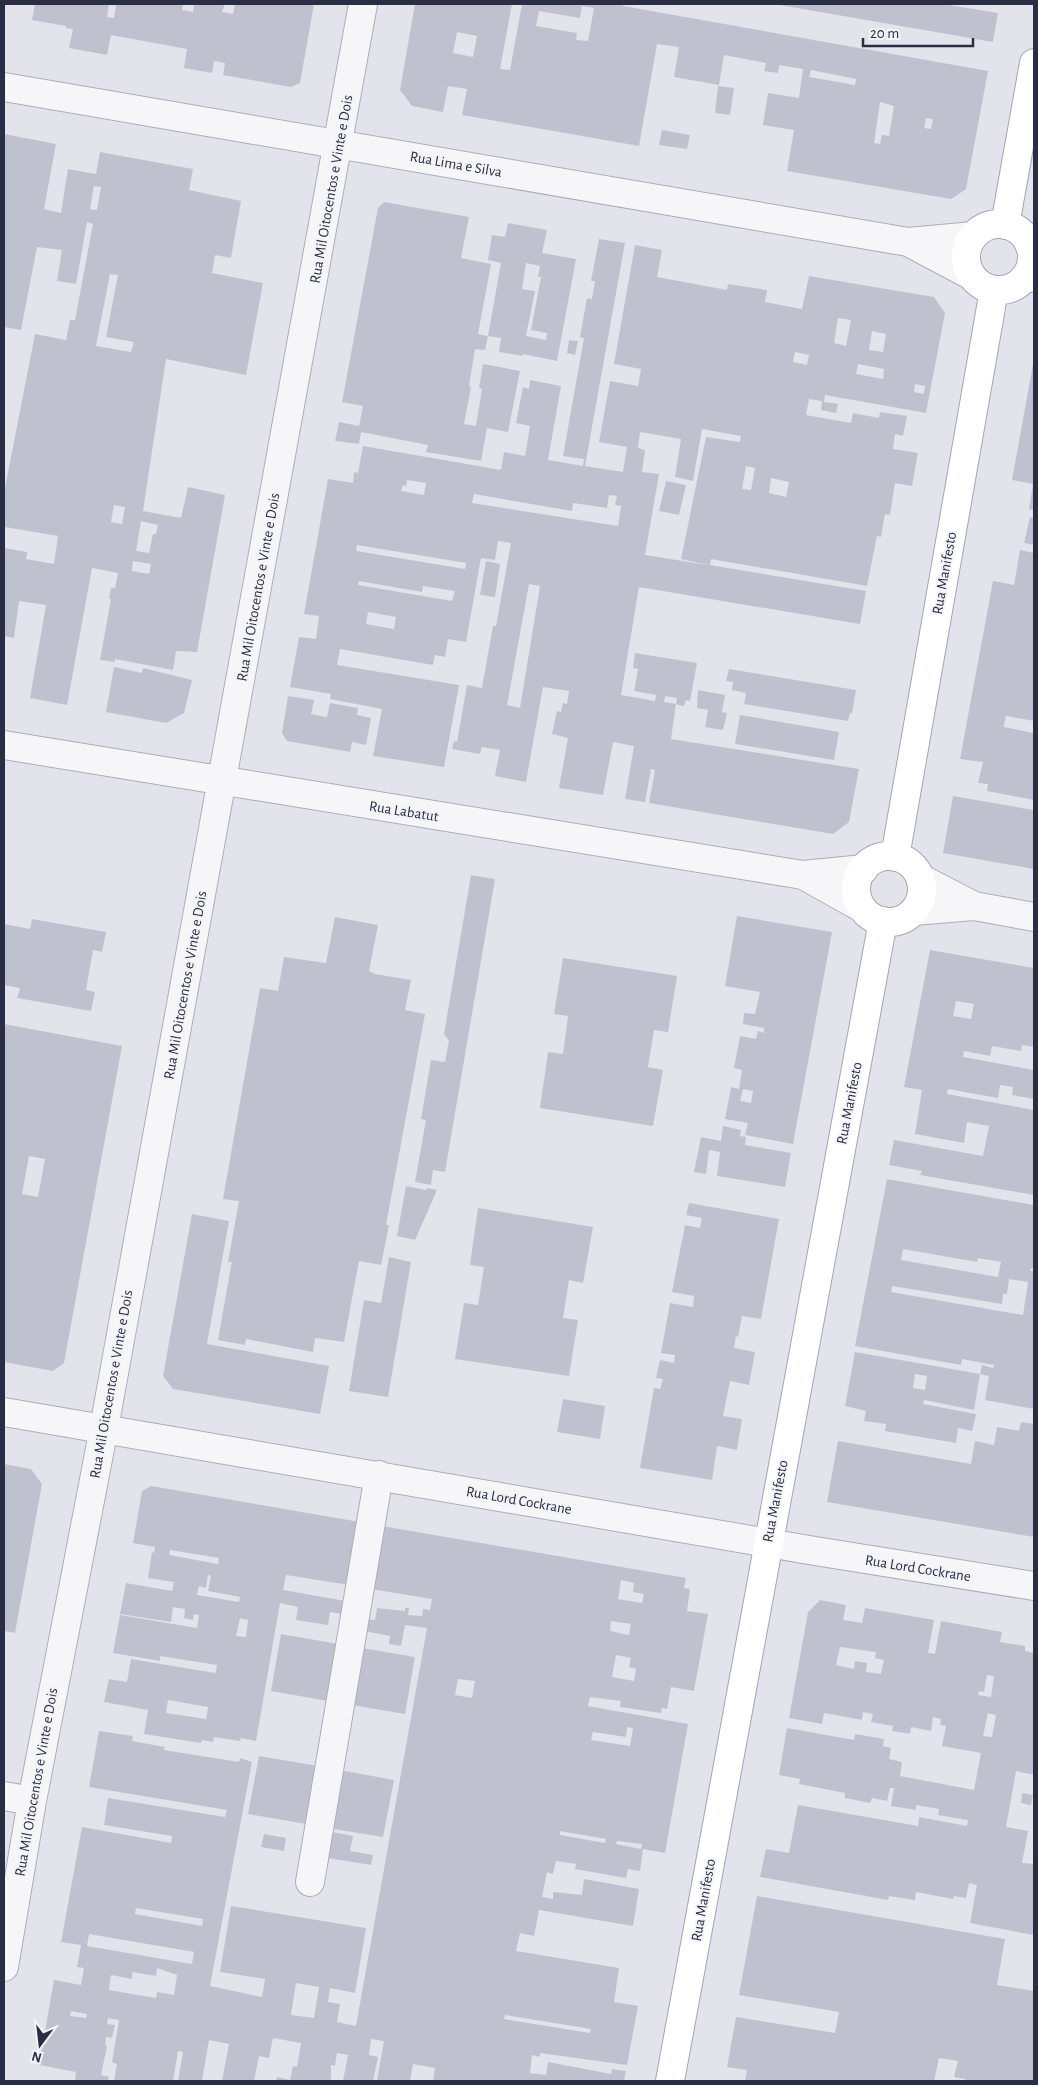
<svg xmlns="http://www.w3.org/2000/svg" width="1038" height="2085" font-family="'Alegreya Sans',sans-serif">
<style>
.building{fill:#bfc2ce;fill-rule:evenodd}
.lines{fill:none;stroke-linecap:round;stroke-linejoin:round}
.minor-casing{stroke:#acadb9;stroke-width:30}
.major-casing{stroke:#a1a5b8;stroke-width:30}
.minor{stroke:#f6f6f9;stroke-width:28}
.major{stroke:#fff;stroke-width:28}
.labels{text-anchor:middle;stroke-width:4;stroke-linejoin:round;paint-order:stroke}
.street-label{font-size:15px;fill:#2a2e44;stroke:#f2f4f8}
</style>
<rect width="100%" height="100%" fill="#e3e4eb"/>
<path class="building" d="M35 4H109L107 17 114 18 116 4H183L182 10 193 12 194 4H225L222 12 233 14 235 4H314L300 83 291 87 223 75 225 63 214 61 212 73 184 68 187 49 111 35 107 55 69 48 73 29 66 28V26L32 20Z
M415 4H512L500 69 510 70 522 4H623V6L988 71 966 189 951 199 787 171 794 130 763 125 768 93 799 98 803 69 779 65 778 73 764 71 766 63 724 55 719 85 674 77 679 47 657 44 639 146 462 115 467 89 448 86 443 112 412 106 400 90ZM582 6 594 8 588 41 576 40 577 33 536 26 539 11 580 18ZM457 32 477 36 473 57 453 53ZM811 70 856 79 855 85 809 77ZM880 102 894 106 889 136 882 135 880 144 874 143ZM926 118 933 119 931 129 924 128Z
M774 4H943L998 13 993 42Z
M718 86 734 88 730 115 715 113Z
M662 130 690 135 687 149 659 145Z
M4 134 56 144 44 209 61 213 68 169 96 174 100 152 193 169 189 190 241 201 231 258 215 255 212 273 263 283 246 375 166 359 143 511 181 518 188 487 225 495 197 652 176 651 173 670 115 659V662L100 660 111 599H109L111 588H115L118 573 92 568 67 705 30 698 46 605 19 601 14 638 4 636V548L27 552 26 559 54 564 58 536 4 527V493L35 334 66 340 70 320H75L93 224 87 222 76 284 57 281 62 250 37 247 21 330 4 327ZM94 186 101 187 97 210 90 209ZM110 274 118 275 106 337 134 342 131 352 96 346ZM114 505 125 507 122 524 111 522ZM141 521 158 525 156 534H153L149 553 136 551ZM133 561 151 564 149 574 132 571Z
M384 202 469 217 461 258 491 264 478 334 488 336 485 350 475 349 469 386 471 387 464 424 476 426 482 389 479 388 483 364 520 371 508 432 487 428 481 461 426 452 428 445 361 432 359 444 335 441 339 422 359 426 363 406 342 402 378 208Z
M508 223 547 230 542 253 576 259 557 361 523 354V356L499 352 501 338 488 336 501 263 488 260 492 235 505 237ZM526 263 540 266 538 277H541L531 330 547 333 546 340 526 336 535 291 522 289Z
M599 239 625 243 585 466 623 472 627 447 599 442 610 381 638 386 641 369 614 364 635 245 662 250 657 277 727 290 728 284 767 290 765 302 802 309 809 276 934 297 945 313 926 413 825 395 824 402 838 404 836 413 821 410 822 401 809 399 806 415 851 423 853 413 879 418 880 412 907 416 903 436 895 434 893 449 918 453 912 486 895 483 890 515 885 514 881 537 877 536 867 586 711 559 710 565 866 591 860 624 639 587 621 695 655 701 656 695 634 691 638 669 633 668 635 653 697 663 690 701 686 700 684 706 679 705 676 704 677 698 665 696 664 702 676 704 671 739 859 769 849 822 833 834 649 803 655 770 651 769 645 802 625 799 634 746 613 742 603 795 559 788 568 738 552 734 557 711 561 712 563 703 567 704 569 691 543 687 526 782 495 776 500 750 482 747 480 754 452 749 454 741 457 742 467 685 482 688 493 626H496L511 543 498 541 495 560 481 558 466 642 448 639 445 657 435 655 433 665 340 649 337 665 459 685 444 767 373 756 382 709 330 699 331 694 290 687 299 637 316 639 319 616 304 614 328 479 353 483 354 472 358 473 363 446 501 470 504 452 525 456 530 426 516 423 523 387 529 389 530 380 561 386 548 460 583 466 584 459 563 456 584 338 580 337 587 298 592 299 595 281H591ZM838 318 851 320 846 346 834 343ZM872 331 886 334 883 352 869 350ZM795 352 809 355 807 365 793 362ZM858 364 884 369 883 379 856 374ZM915 384 925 386 924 394 914 392ZM702 429 741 436 740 442 706 437 681 559 708 565 645 555 659 474 642 472 645 450 638 448 640 432 681 439 675 477 693 481ZM746 466 755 468 751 490 742 489ZM771 478 789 482 786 497 769 493ZM407 480 426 483 424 495 401 491 403 485 406 486ZM474 494 572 511 573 503 607 508 609 495 617 496 615 505 621 506 618 526 472 503ZM357 545 466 563 465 569 356 551ZM359 581 422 592 423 586 455 591 452 601 358 585ZM529 584 540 586 520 708 507 705ZM368 612 396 617 394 629 366 624Z
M569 340 578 341 575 355 567 353Z
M1033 364H1034V484L1012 480Z
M666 481 686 485 679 515 659 511Z
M1033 484H1034V510L1029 509Z
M1030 517 1034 518V545L1024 543Z
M1020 550 1034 553V721L1006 716 1004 725V727L1034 733V800L987 791 988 784 978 783 983 762 960 759 993 581 1014 585Z
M486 561 500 564 495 597 480 595Z
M114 667 142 673 143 668 192 680 184 713 166 723 106 712Z
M729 669 856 690 852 713H850L848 721 744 704 746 693 732 690 733 682 726 681Z
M698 690 725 695 722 712 727 713 723 730 705 727 708 710 697 708Z
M288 696 314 700 311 714 327 717 330 703 358 708 357 715 371 718 366 745 352 742 350 752 287 741 282 733Z
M740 715 839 732 834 760 735 744Z
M953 796 1034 810V869L943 853Z
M471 875 495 879 445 1172 433 1170 431 1185 415 1182 426 1120 421 1119 431 1060 445 1062 449 1041 444 1034Z
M737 916 832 932 793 1144 745 1135 748 1123 725 1119 731 1087 739 1089 742 1070 734 1068 740 1036 756 1039 758 1031 764 1033V1028L743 1024 744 1013 755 1014 760 992 725 986ZM743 1089 753 1091 751 1103 740 1101Z
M335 917 378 925 369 971 375 974 411 980 405 1010 425 1014 386 1225H389L381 1265 359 1261 344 1342 315 1338 313 1352 246 1339 245 1345 218 1340 231 1266 232 1262H228L239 1201 223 1199 260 988 278 991 284 957 326 963Z
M32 919 106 932 102 952 93 950 86 990 95 992 91 1011 17 998 20 988 4 985V924L30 929Z
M930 950 1034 968V1047L1022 1045 1021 1051 992 1046 990 1056 964 1051 963 1057 1034 1070V1099L1012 1095 1013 1087 1000 1085 998 1098 948 1089 947 1094 1034 1110V1195L920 1175 922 1171 889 1165 894 1140 983 1156 989 1126 967 1122 964 1143 915 1134 922 1090 904 1087ZM956 1001 974 1004 971 1019 953 1016Z
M563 958 677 976 668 1032 654 1030 648 1067 663 1070 653 1126 540 1108 548 1052 563 1054 568 1016 554 1014Z
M4 1024 122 1046 64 1363 53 1371 4 1362ZM29 1156 45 1159 38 1197 22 1194Z
M723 1126 741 1130 740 1136 746 1137 745 1145 791 1153 785 1187 717 1176 720 1152 709 1150 706 1174 694 1172 701 1137 721 1141Z
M887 1179 1034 1205V1269L1031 1268 1030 1271H1034V1409L985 1400 989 1376 980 1374 982 1365 993 1368 994 1365 962 1359 961 1365 855 1346ZM903 1249 977 1262 978 1258 1001 1262 998 1277 901 1260ZM1009 1279 1028 1282 1023 1315 891 1292 892 1286 1002 1304 1003 1294H1007Z
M406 1186 426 1190 427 1188 437 1190 415 1240 397 1236Z
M689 1203 779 1219 761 1319 742 1316 738 1337 736 1336 734 1348 755 1352 749 1385 730 1381 723 1416 742 1419 737 1450 717 1446 712 1480 640 1468 654 1388 660 1389 663 1379 656 1378 660 1360 674 1363 675 1355 661 1353 670 1303 693 1307 694 1296 672 1292 685 1225 700 1228 702 1218 686 1215Z
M478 1208 593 1227 583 1283 569 1280 563 1318 578 1320 569 1376 455 1359 464 1303 478 1305 484 1267 470 1265Z
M192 1214 229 1221 207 1344 329 1366 320 1414 173 1389 163 1376Z
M389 1257 411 1262 388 1397 349 1391 364 1300 381 1303Z
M855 1352 980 1374 974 1410 924 1400 923 1404 976 1414 972 1431 958 1428 956 1443 885 1431 886 1424 864 1421 866 1411 845 1406ZM915 1374 927 1376 925 1390 913 1388Z
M563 1399 605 1406 600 1439 557 1432Z
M1021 1422 1034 1424V1537L827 1502 838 1441 971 1464 975 1441 994 1445 997 1427 1019 1431Z
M4 1464 31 1469 42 1484 15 1633 4 1631Z
M151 1486 360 1522 349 1585 286 1575 283 1590 346 1601 343 1614 330 1612 328 1625 296 1620 298 1607 280 1603 256 1741 241 1738 240 1741 214 1737 213 1742 202 1740 201 1743 144 1734 148 1710 104 1702 109 1679 127 1682 131 1659 215 1673 216 1671 217 1665 160 1656V1661L113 1653 120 1615 197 1628 199 1615 194 1614 193 1620 184 1618 185 1609 173 1607 171 1622 120 1614 126 1583 172 1591 174 1582 148 1578 152 1552 154 1553 155 1547 133 1543 142 1491ZM170 1550 219 1558 218 1564 169 1555ZM208 1575 211 1576 208 1591 240 1597 239 1602 197 1595 199 1586 206 1588ZM240 1618 248 1620 246 1637 236 1636ZM168 1700 208 1707 206 1719 166 1713Z
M382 1526 686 1578 684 1588 690 1589 687 1611 708 1614 694 1691 671 1687 667 1709 662 1708 661 1713 620 1707 621 1701 590 1697 588 1706 688 1724 665 1853 643 1849 640 1871 628 1869 626 1878 575 1869 576 1864 556 1861 553 1874 547 1872 542 1897 553 1899V1892L582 1895 584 1879 639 1889 633 1926 539 1910 534 1936 520 1933 516 1951 619 1968 614 2002 638 2006 627 2065 540 2053V2057L532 2055 530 2073 546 2075 548 2062 611 2074 612 2069 626 2071 624 2081H433L435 2068 413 2064 410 2081H377L384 2041 371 2039 369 2055 378 2057 373 2081H343L348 2055 337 2053 335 2066 331 2065V2081H276L277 2077 290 2080 293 2066 297 2067 301 2043 273 2038 269 2058 259 2056 254 2081H222L229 2044 209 2040 202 2081H178L183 2052 178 2051 173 2081H114L117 2064 112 2062 119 2020 108 2018 107 2024 115 2025 112 2038 106 2037 105 2045 107 2046 101 2075 109 2077 108 2081H75L76 2072 39 2065 54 1980 81 1985 84 1968 77 1967 81 1945 61 1942 82 1827 171 1843 172 1836 104 1825 108 1798 225 1817 227 1810 89 1787 99 1731 133 1736 132 1741 165 1747 164 1750 239 1762 240 1758 252 1762 210 1986 262 1997 265 1979 220 1972 231 1906 366 1928 355 1993 330 1988 328 2002 340 2004 337 2022 356 2026 427 1628 405 1625 401 1646 389 1644 390 1636 364 1631 366 1619 375 1620 377 1608 405 1611V1608H409L408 1615 422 1616 423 1609 430 1610 432 1599 371 1589ZM621 1580 634 1583 633 1592 644 1594 642 1603 618 1599ZM611 1621 631 1624 629 1635 610 1631ZM616 1655 631 1658 629 1667 636 1669 634 1681 612 1677ZM458 1679 475 1681 472 1698 455 1695ZM627 1727 633 1728 630 1746 591 1740 593 1732 626 1737ZM560 1831 606 1839 605 1843 560 1835ZM617 1841 642 1844 641 1849 616 1844ZM136 1908 203 1919 202 1926 135 1914ZM89 1934 194 1952 192 1964 87 1946ZM157 1968 177 1975 174 1995 157 1992 156 1998 109 1990 111 1975 132 1979V1972L156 1976ZM296 1983 319 1987 314 2018 291 2015ZM71 2011 87 2014 86 2018 70 2016ZM505 2015 591 2029 590 2033 504 2019Z
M820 1600 846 1605 843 1620 862 1623 865 1608 934 1620 928 1653 935 1654 941 1621 1002 1632 1000 1642 1025 1646V1651L1034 1653V1775L1016 1771 1006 1827 1028 1831 1022 1863 1034 1864V1935L970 1923 977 1885 969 1883 966 1898 954 1896 953 1899 916 1892 915 1900 889 1896 888 1900 760 1877 766 1849 789 1853 798 1805 918 1826 919 1817 967 1826 968 1820 938 1815 939 1809 916 1805V1810L891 1806 894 1788H890L887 1801 872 1798 870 1803 845 1798V1793L799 1784 800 1779 779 1775 787 1728 854 1740 855 1734 884 1739 883 1746 891 1748 889 1759 902 1762 900 1776 974 1790 981 1753 942 1746 946 1726 940 1725 941 1719 933 1717 931 1731 911 1727 910 1734 892 1731 893 1726 871 1722 873 1714 863 1712 862 1720 824 1713 822 1724 789 1718 808 1612ZM840 1647 876 1652 875 1658 884 1660 881 1674 866 1672 867 1663 855 1661 854 1669 836 1665ZM987 1675 994 1676 991 1697 978 1695 979 1691 984 1692ZM988 1713 996 1715 992 1737 983 1736Z
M281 1634 338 1644 328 1701 271 1691Z
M362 1648 415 1657 405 1714 352 1705Z
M259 1756 318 1766 306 1824 248 1814Z
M340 1770 394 1780 383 1837 328 1828Z
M1022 1793 1033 1795 1031 1805 1021 1803Z
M327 1831 353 1836 350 1851 373 1855 371 1865 322 1857Z
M264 1834 286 1838 284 1851 261 1847Z
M757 1896 1005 1939 997 1985 1034 1991V2081H965V2079L954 2077 958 2061 939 2058 934 2081H745L747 2070 727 2067 736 2017 835 2033 839 2012 739 1995Z"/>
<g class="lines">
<g class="minor-casing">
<path id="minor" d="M4 87 908 242 974 236
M908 242 972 276
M1029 244 1034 247
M1024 278H1034
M4 745 803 875 864 869
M803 875 862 908
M920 878 974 906
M914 911 974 906 1034 917
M4 1412 815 1551 1034 1586
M4 1796 32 1801
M310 1882 379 1475
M4 1967 32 1801 104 1428 363 4"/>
</g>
<g class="major-casing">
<path id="major" d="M966 257a33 33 0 1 1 66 0a33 33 0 1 1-66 0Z
M1005 225 1034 63
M856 889a33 33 0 1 1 66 0a33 33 0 1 1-66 0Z
M895 857 994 290
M670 2081 883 921"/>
</g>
<use href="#minor" class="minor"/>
<use href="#major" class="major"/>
</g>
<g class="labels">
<g class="street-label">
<text transform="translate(456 164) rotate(10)" y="5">Rua Lima e Silva</text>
<text transform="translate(331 189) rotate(-80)" y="5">Rua Mil Oitocentos e Vinte e Dois</text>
<text transform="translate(944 573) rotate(-80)" y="5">Rua Manifesto</text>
<text transform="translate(258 587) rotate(-80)" y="5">Rua Mil Oitocentos e Vinte e Dois</text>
<text transform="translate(404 811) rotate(9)" y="5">Rua Labatut</text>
<text transform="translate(185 985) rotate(-80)" y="5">Rua Mil Oitocentos e Vinte e Dois</text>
<text transform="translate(849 1103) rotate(-79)" y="5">Rua Manifesto</text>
<text transform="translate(111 1384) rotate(-80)" y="5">Rua Mil Oitocentos e Vinte e Dois</text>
<text transform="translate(519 1500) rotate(10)" y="5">Rua Lord Cockrane</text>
<text transform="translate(775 1501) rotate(-79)" y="5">Rua Manifesto</text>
<text transform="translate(918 1568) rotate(9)" y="5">Rua Lord Cockrane</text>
<text transform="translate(36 1782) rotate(-80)" y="5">Rua Mil Oitocentos e Vinte e Dois</text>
<text transform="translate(703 1900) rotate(-80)" y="5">Rua Manifesto</text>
</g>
</g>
<rect width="1038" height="2085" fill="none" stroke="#2a2e44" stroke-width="10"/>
<g transform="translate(40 2045) rotate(195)" stroke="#f2f4f8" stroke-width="4" paint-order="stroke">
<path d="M0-4L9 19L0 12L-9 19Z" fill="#2a2e44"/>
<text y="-8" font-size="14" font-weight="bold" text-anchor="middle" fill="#2a2e44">N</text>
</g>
<path d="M863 38v8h110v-8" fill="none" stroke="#2a2e44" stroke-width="2.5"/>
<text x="870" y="38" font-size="15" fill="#2a2e44" stroke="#f2f4f8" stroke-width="4" paint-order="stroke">20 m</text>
</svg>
